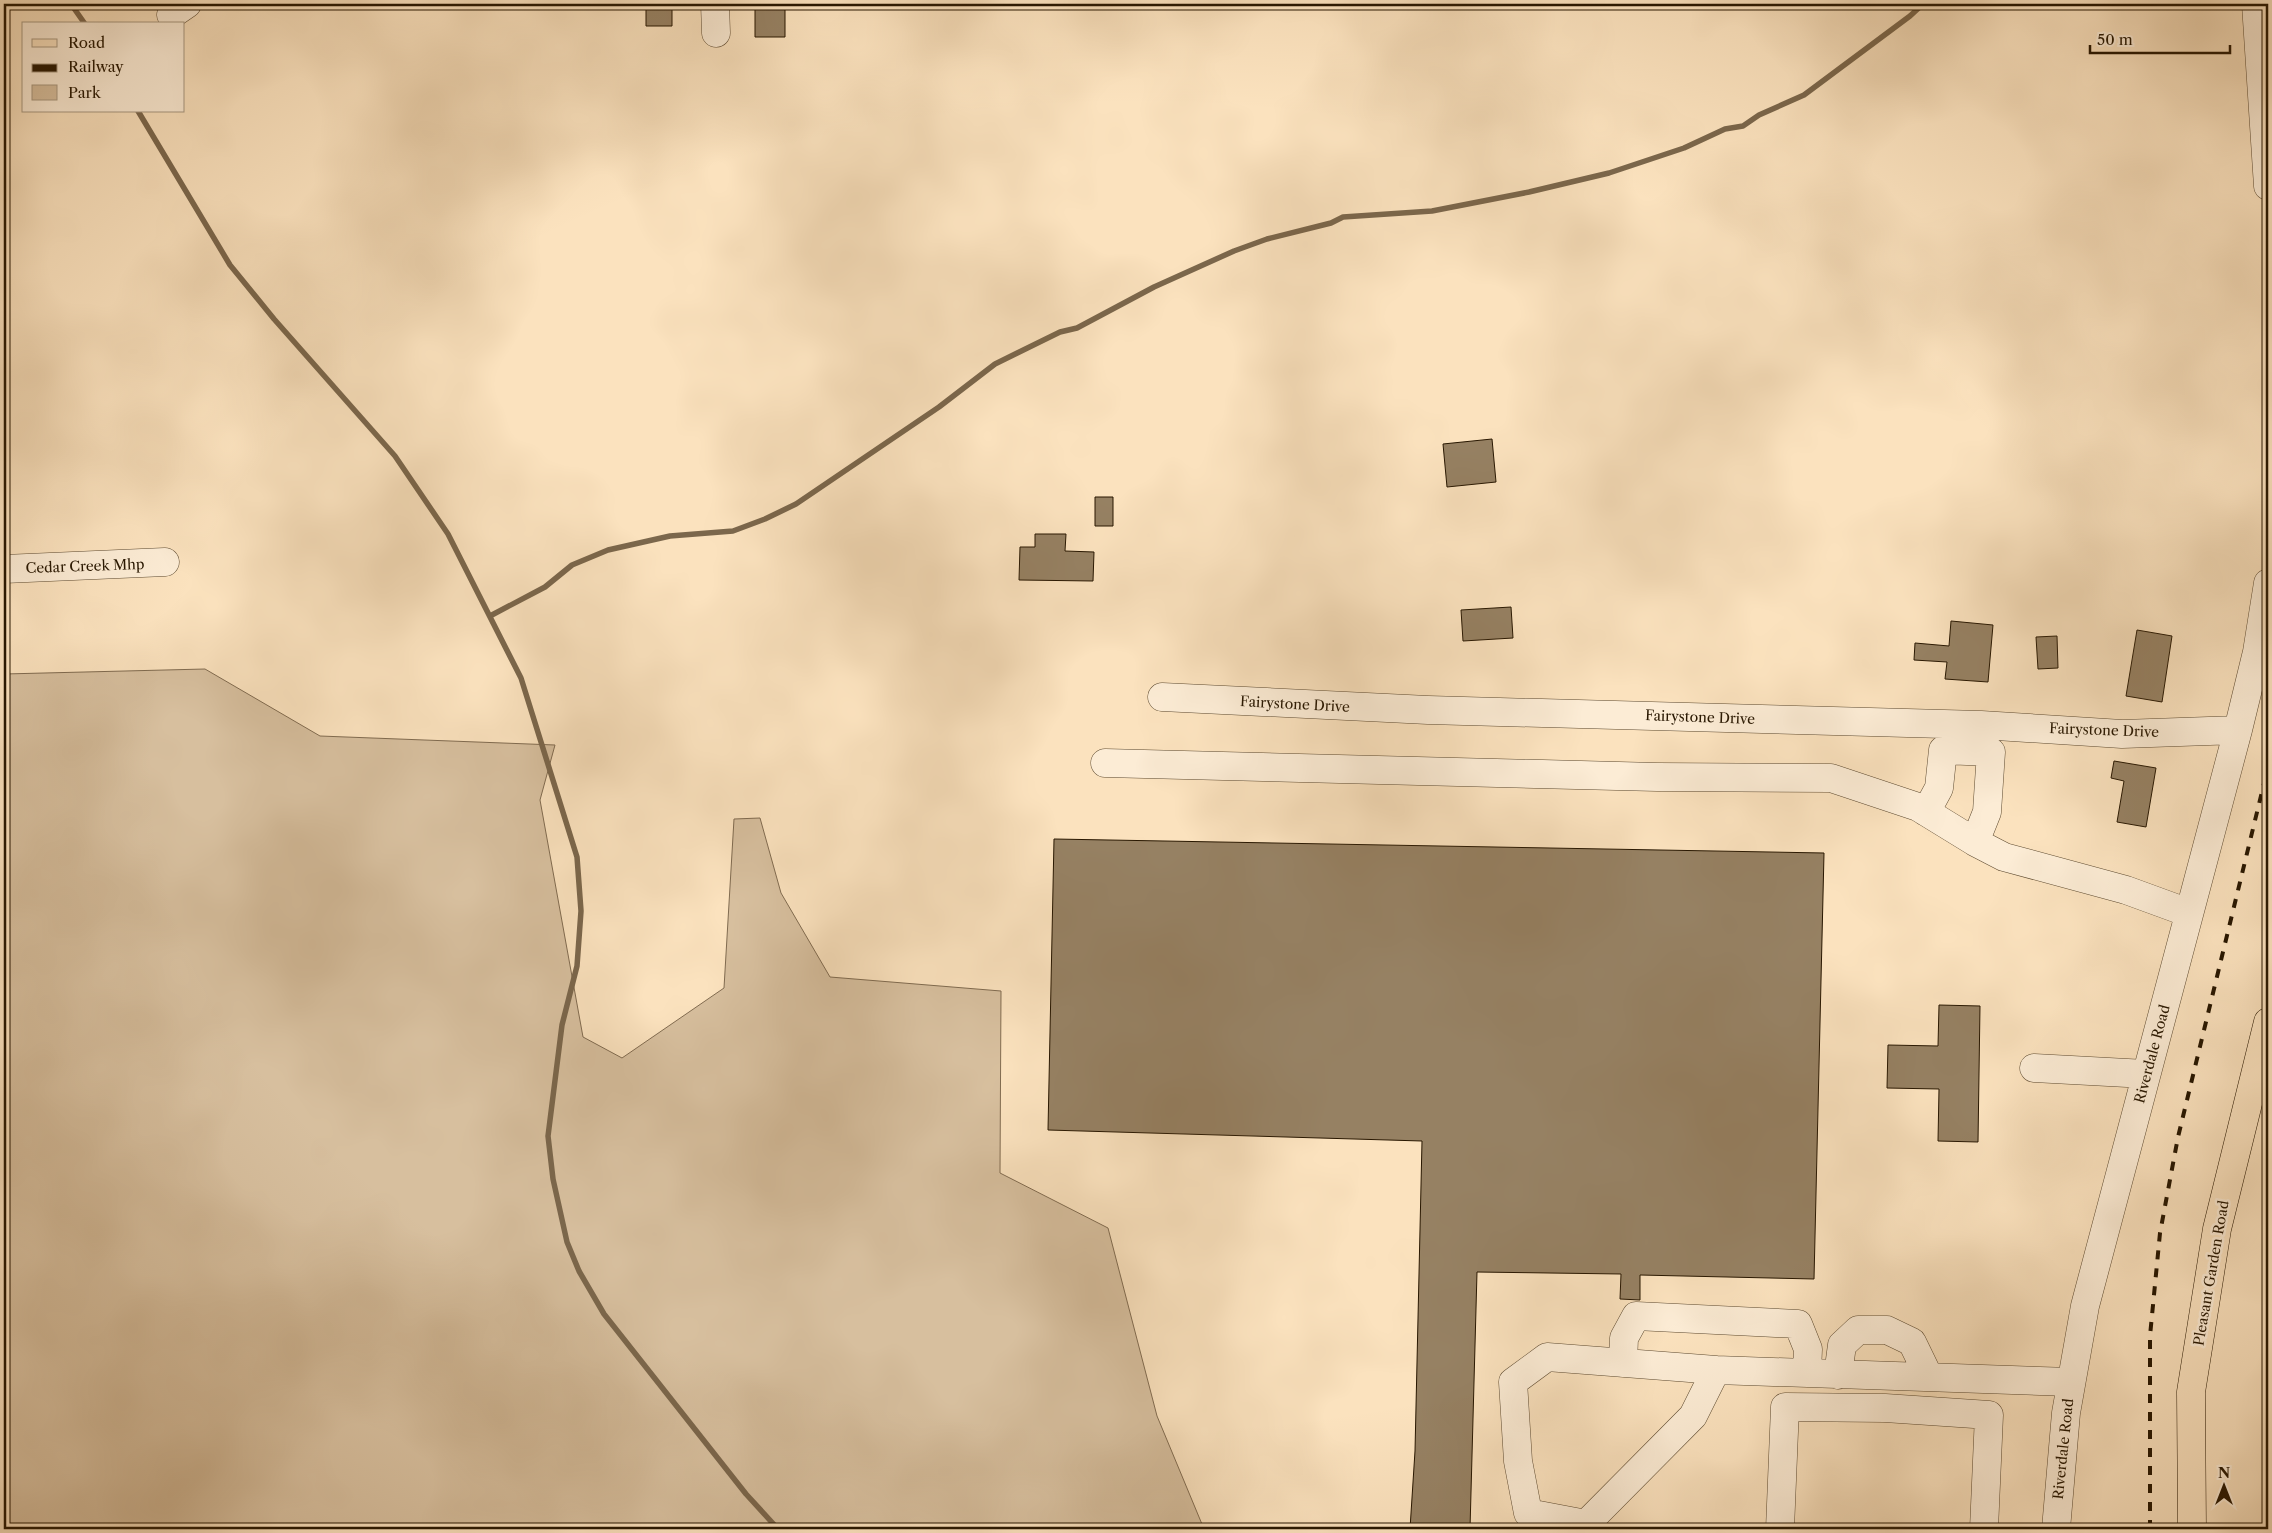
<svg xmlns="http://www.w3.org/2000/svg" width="2272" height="1533" font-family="'Libre Caslon Text',serif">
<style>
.green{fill:#d7bf9e;stroke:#806b50}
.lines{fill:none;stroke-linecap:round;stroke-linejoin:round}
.stream{stroke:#7b674c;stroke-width:5.5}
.building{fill:#968163;stroke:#281701}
.minor-casing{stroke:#5d4a30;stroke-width:29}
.major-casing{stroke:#281701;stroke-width:29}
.minor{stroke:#fcecd5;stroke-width:28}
.major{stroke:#fbe2be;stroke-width:28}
.rail{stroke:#281701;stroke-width:4;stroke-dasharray:9 9;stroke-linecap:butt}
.labels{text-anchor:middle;stroke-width:5;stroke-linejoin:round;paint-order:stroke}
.street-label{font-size:14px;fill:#281701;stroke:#fcecd5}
</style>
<rect width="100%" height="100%" fill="#fbe2be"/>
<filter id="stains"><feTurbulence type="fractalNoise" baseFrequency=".004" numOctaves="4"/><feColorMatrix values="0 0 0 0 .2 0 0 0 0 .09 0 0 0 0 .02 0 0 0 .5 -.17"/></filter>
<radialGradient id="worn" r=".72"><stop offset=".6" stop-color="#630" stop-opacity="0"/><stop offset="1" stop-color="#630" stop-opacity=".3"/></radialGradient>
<path class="green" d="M205 669 320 736 555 745 540 800 583 1037 622 1058 724 988 734 819 760 818 781 893 830 977 1001 991 1000 1173 1108 1228 1157 1416 1204 1529H4V674Z"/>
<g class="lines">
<path class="stream" d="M71 4 85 24
M138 111 230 265 274 319 395 456 448 534 521 678 577 857 581 911 577 966 562 1025 548 1136 553 1179 567 1242 579 1271 604 1314 746 1494 778 1529
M490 616 545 587 572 565 608 550 670 536 733 531 765 519 796 504 939 407 995 364 1060 332 1077 328 1154 287 1234 251 1267 239 1331 223 1343 217 1432 211 1529 192 1609 173 1684 148 1725 129 1743 126 1759 115 1804 95 1910 16 1923 4"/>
</g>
<path class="building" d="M646 4H672V26H646Z
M755 4H785V37H755Z
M1492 439 1496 482 1447 487 1443 444Z
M1095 497H1113V526H1095Z
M1035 534H1066L1065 551 1094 552 1093 581 1019 580 1020 547H1035Z
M1511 607 1513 638 1463 641 1461 610Z
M1951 621 1993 625 1988 682 1945 679 1947 662 1914 660 1915 643 1949 646Z
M2137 630 2172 636 2162 702 2126 696Z
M2057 636 2058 668 2038 669 2036 637Z
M2114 761 2156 768 2146 827 2117 822 2124 781 2111 778Z
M1054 839 1824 853 1814 1279 1640 1275V1300L1620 1299 1621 1274 1477 1272 1470 1529H1410L1415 1451 1422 1141 1048 1130Z
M1939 1005 1980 1006 1978 1142 1938 1141 1939 1089 1887 1088 1888 1045 1938 1046Z"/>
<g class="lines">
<g class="minor-casing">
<path id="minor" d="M715 4 716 33
M2256 4 2268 186
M171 15 187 4
M4 569 165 562
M1162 697 1428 710 1981 725 2122 734 2238 730
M1105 763 1657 777 1831 778 1918 807 1975 842 2004 857 2126 890 2189 913
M1926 812 1939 788 1943 750 1991 752 1987 812 1975 842
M2034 1068 2146 1074
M1547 1357 1716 1370 1693 1416 1586 1524 1528 1513 1518 1461 1513 1382Z
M1623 1363 1624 1338 1636 1316 1798 1324 1808 1349 1807 1373
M1716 1370 2071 1382
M1838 1375 1842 1345 1858 1330H1887L1912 1342 1929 1377
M1780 1529 1785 1407 1885 1408 1989 1415 1984 1529
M2056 1529 2066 1413 2085 1306 2238 730 2257 652 2268 583"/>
</g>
<g class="major-casing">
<path id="major" d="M2192 1529 2191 1392 2217 1229 2268 1022"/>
</g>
<use href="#minor" class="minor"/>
<use href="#major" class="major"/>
<path class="rail" d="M2150 1529V1336L2160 1233 2178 1137 2268 767"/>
</g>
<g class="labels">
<g class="street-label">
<text transform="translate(85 566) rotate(-2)" y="5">Cedar Creek Mhp</text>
<text transform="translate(1295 704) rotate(3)" y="5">Fairystone Drive</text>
<text transform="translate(1700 717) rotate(2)" y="5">Fairystone Drive</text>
<text transform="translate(2104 730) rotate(2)" y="5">Fairystone Drive</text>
<text transform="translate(2152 1054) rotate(-75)" y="5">Riverdale Road</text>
<text transform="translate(2211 1273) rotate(-80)" y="5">Pleasant Garden Road</text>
<text transform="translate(2063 1449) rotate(-84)" y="5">Riverdale Road</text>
</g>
</g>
<rect width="2272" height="1533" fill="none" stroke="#fbe2be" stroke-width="20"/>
<rect x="5" y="5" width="2262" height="1523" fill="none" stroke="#281701" stroke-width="2.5"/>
<rect x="10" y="10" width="2252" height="1513" fill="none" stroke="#281701"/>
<rect x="22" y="22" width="162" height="90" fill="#fcecd5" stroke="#a79780"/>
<rect x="32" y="39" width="25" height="8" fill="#fbe2be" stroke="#a79780"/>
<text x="68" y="48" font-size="15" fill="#281701">Road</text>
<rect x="32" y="64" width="25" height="8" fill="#281701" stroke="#a79780"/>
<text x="68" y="72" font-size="15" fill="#281701">Railway</text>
<rect x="32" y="85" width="25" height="15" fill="#d7bf9e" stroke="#a79780"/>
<text x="68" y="98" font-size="15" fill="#281701">Park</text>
<g transform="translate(2224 1486)" stroke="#fcecd5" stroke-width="4" paint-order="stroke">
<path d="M0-4L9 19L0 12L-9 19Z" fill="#281701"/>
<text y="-8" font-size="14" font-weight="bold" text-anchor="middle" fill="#281701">N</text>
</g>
<path d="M2090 45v8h140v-8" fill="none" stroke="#281701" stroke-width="2.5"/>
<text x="2097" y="45" font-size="15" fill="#281701" stroke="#fcecd5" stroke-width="4" paint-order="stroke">50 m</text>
<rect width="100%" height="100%" filter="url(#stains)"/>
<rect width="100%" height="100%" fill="url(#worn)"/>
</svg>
